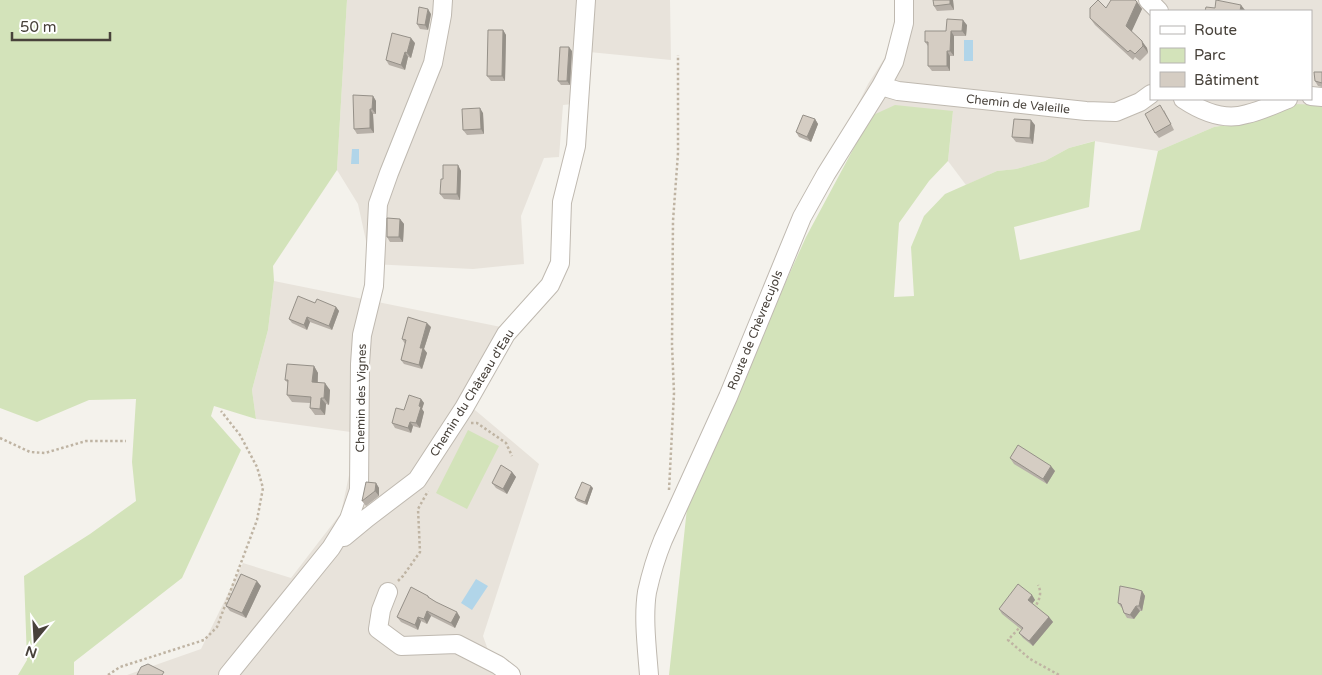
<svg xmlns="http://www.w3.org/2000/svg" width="1322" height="675" font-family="'Varela Round',sans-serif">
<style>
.residential{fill:#e8e3db;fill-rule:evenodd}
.green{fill:#d3e3ba}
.water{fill:#b1d5e9}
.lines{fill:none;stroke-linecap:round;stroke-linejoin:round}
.minor-casing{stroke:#bfb9b0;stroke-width:20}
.path{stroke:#bfb4a3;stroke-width:2.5;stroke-dasharray:2.5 2.5;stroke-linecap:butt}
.minor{stroke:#fff;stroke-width:18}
.wall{fill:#b7b0a8}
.shaded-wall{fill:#959088}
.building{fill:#d5cdc3;stroke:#959088}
.labels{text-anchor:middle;stroke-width:4.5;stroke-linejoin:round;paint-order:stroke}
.street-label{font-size:12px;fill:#48423b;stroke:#fff}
</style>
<rect width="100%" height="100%" fill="#f4f2ec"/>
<path class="residential" d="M347 0H670L671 60 589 52 583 103 563 105 559 157 544 158 521 216 524 264 473 269 371 264 358 204 337 170Z
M896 0H1322V105L1246 122 1214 127 1158 151 1094 141 1069 148 1045 161 1016 169 997 171 966 185 948 161 953 111 871 116 857 106 868 84 884 59 897 22ZM1151 11H1311V99H1151Z
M274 281 501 327 469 405 539 464 483 636 497 675H127L201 649 243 563 291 578 341 513 358 433 256 419 252 390 268 330Z"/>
<path class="green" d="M0 0H347L337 170 273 266 274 281 268 330 252 390 256 419 214 406 211 416 241 450 182 578 74 662V675H18L27 660 24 576 90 534 136 501 132 462 136 399 89 400 37 422 0 408Z
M1294 104 1322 105V675H669L688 499 806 237 871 116 895 105 953 111 948 161 929 181 899 223 894 297 914 296 911 247 924 216 945 194 997 171 1016 169 1045 161 1069 148 1095 141 1089 207 1014 227 1020 260 1140 230 1158 151 1214 127 1246 122Z
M468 430 499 446 467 509 436 493Z"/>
<path class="water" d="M964 40H973V61H964Z
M352 149H359V164H351Z
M476 579 488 586 472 610 461 603Z"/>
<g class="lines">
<g class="minor-casing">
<path id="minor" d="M1148 0 1159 11
M881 86 898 91 1086 111 1116 112 1140 102 1151 94
M1311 96 1322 97
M1183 99C1201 111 1225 121 1247 114 1261 111 1275 104 1288 99
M344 537 367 518 417 480 464 408 506 334 550 285 560 263 562 202 576 146 586 0
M388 592 381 610 378 629 401 646 457 644 498 665 511 675
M228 675 331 548 349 519 359 490 360 364 362 335 374 286 378 204 389 173 433 63 442 15 443 0
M649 675C647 649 643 617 647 592 651 574 656 557 663 540L728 397 802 217 826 174 881 86 894 62 904 23V0"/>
</g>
<path class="path" d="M471 423H477L506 443 512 456
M0 438 30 452 45 453 86 441H126
M669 490 674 393 672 345 673 221 678 153V55
M398 581 403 576 420 552 418 509 428 491
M1034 609C1038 602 1043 594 1038 585
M1022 625 1008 640 1030 659 1059 675
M108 675 120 667 204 640 217 627 257 520 263 488 257 467 240 435 221 411"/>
<use href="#minor" class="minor"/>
</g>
<path class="wall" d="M953 0 954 10 937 11 934 6Z
M1137 2 1142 9 1131 31 1147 48 1148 53 1140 61 1135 57 1133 60 1095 25 1090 18 1106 8Z
M431 14 428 30 420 29 417 24Z
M967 25 966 36H954V56H950V71H932L928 66V46L925 42 946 31Z
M503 30 506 35 505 81H491L487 76Z
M415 43 411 58 408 57 405 70 389 65 386 60Z
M572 51 570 85H561L558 81Z
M1322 72V87L1318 86 1315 81Z
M373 96 376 101V114H373L374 133 357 134 354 129Z
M1164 110 1174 130 1159 138 1155 133Z
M483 113 484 134 467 135 463 130Z
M815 119 818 124 811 142 799 137 796 132Z
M1035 125 1033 144 1016 142 1012 137Z
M458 165 461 171 460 200 444 199 440 194 443 179Z
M400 219 404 224 403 242H390L387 237Z
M315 303 336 307 339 311 332 330 310 322 307 330 292 323 289 319Z
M431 327 424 349 427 353 422 369 404 364 401 360 405 344 402 339Z
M314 366 318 373V382L330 390 329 405 326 404 325 415H315L310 408V403L292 402 287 395 288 383 285 380Z
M421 399 424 403 422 409 424 412 420 428 413 426 411 433 395 428 392 423 404 410Z
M1010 458 1055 471 1047 484 1014 464Z
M512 472 516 477 507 494 496 488 492 483Z
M376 483 379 488V496L366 506 362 501Z
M593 488 587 505 577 501 575 498Z
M261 586 246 618 230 611 226 606Z
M1142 591 1145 596 1142 611H1140L1134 619 1127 618 1124 613 1122 608 1121 607 1118 603Z
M1032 595 1035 600 1032 604 1049 617 1053 622 1033 646 1023 638 1019 633 1022 630 1002 614 999 609Z
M428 596 430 599 460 617 455 628 431 616 427 624 421 621 418 630 401 622 397 617Z"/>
<path class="shaded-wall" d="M950 0H953L954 10 950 4Z
M1137 2 1142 9 1131 33 1126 26Z
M1241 5 1245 10 1244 11H1240Z
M428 9 431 14 428 30 425 25Z
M963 20 967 25 966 36 962 31Z
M503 30 506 35 505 81 502 76Z
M951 31 954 36V56L950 51Z
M411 38 415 43 411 58 407 53Z
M1142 41 1147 48 1148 53 1143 46Z
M569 47 572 51 570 85 567 81Z
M947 51 950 56V71L947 66Z
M405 52 408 57 405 70 401 65Z
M373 96 376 101V114L372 109Z
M480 108 483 113 484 134 481 129Z
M370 109 373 114 374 133 370 128Z
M815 119 818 124 811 142 807 137Z
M1031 120 1035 125 1033 144 1030 138Z
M458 165 461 171 460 200 457 194Z
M400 219 404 224 403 242 399 237Z
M336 307 339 311 332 330 329 326Z
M307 317 310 322 307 330 304 325Z
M427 323 431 327 424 349 427 353 422 369 419 365 420 348Z
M314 366 318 373 317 389 312 382Z
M325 383 330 390 329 405 324 398Z
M321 398 326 404 325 415 320 409Z
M421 399 424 403 422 409 424 412 420 428 416 423 419 406Z
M410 422 413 426 411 433 408 428Z
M1051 466 1055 471 1047 484 1043 479Z
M512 472 516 477 507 494 503 489Z
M376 483 379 488V496L375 491Z
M591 486 593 488 587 505 585 502Z
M257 581 261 586 246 618 242 613Z
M1142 591 1145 596 1142 611 1139 606Z
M1032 595 1035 600 1031 605 1028 600Z
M1136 606 1140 611 1134 619 1130 615Z
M427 611 431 616 427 624 424 619Z
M457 612 460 617 455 628 451 623Z
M418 617 421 621 418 630 415 625Z
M1049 617 1053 622 1033 646 1029 641Z"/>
<path class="building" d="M933 0H950V4L934 6Z
M1098 0 1106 8 1111 0H1135L1137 2 1126 26 1142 41 1143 46 1135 54 1130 50 1128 52 1090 18V8Z
M1216 0 1241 5 1240 11H1205L1206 7 1215 8Z
M419 7 428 9 425 25 417 24Z
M947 19 963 20 962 31H951L950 51H947V66H928V42H925V31H946Z
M488 30H503L502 76H487Z
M392 33 411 38 407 53 405 52 401 65 386 60Z
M560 47H569L567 81H558Z
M1314 72H1322V83L1315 81Z
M353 95 373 96 372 109H370V128L354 129Z
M1160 105 1171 124 1155 133 1145 114Z
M480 108 481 129 463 130 462 109Z
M803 115 815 119 807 137 796 132Z
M1014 119 1031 120 1030 138 1012 137Z
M443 165H458L457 194H440L441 179H443Z
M387 218 400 219 399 237H387Z
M298 296 315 303 317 299 336 307 329 326 307 317 304 325 289 319Z
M408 317 427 323 420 348H423L419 365 401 360 406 340 402 339Z
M287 364 314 366 312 382 325 383 324 398H321L320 409 310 408 311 397 287 395 288 380H285Z
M409 395 421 399 419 406 421 407 416 423 410 422 408 428 392 423 396 408 404 410Z
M1018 445 1051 466 1043 479 1010 458Z
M501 465 512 472 503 489 492 483Z
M366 482 376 483 375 491 362 501Z
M582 482 591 486 585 502 575 498Z
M241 574 257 581 242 613 226 606Z
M1018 584 1032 595 1028 600 1049 617 1029 641 1019 633 1023 628 999 609Z
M1120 586 1135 589 1142 591 1139 606H1136L1130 615 1124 613 1121 604 1118 603Z
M411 587 428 596V597L436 602 457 612 451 623 427 611 424 619 418 617 415 625 397 617Z
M148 664 164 672 162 675H137L141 667Z"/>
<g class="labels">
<g class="street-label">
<text transform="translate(1018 104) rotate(6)" y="4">Chemin de Valeille</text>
<text transform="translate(755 330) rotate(-68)" y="4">Route de Chèvrecujols</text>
<text transform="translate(472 393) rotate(-58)" y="4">Chemin du Château d'Eau</text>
<text transform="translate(361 398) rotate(-89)" y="4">Chemin des Vignes</text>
</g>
</g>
<rect x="1150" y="10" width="162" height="90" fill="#ffffff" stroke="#b6b3b1"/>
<rect x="1160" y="26" width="25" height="8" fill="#ffffff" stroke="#b6b3b1"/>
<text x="1194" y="35" font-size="15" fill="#48423b">Route</text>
<rect x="1160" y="48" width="25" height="15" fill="#d3e3ba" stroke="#b6b3b1"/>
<text x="1194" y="60" font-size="15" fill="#48423b">Parc</text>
<rect x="1160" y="72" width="25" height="15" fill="#d5cdc3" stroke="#b6b3b1"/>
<text x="1194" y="85" font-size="15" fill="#48423b">Bâtiment</text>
<g transform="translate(35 640) rotate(198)" stroke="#ffffff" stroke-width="4" paint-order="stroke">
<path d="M0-4L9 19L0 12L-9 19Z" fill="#48423b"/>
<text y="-8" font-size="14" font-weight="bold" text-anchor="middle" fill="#48423b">N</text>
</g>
<path d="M12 32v8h98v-8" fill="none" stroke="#48423b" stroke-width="2.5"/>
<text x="20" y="32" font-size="15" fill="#48423b" stroke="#ffffff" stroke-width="4" paint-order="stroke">50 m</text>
</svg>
